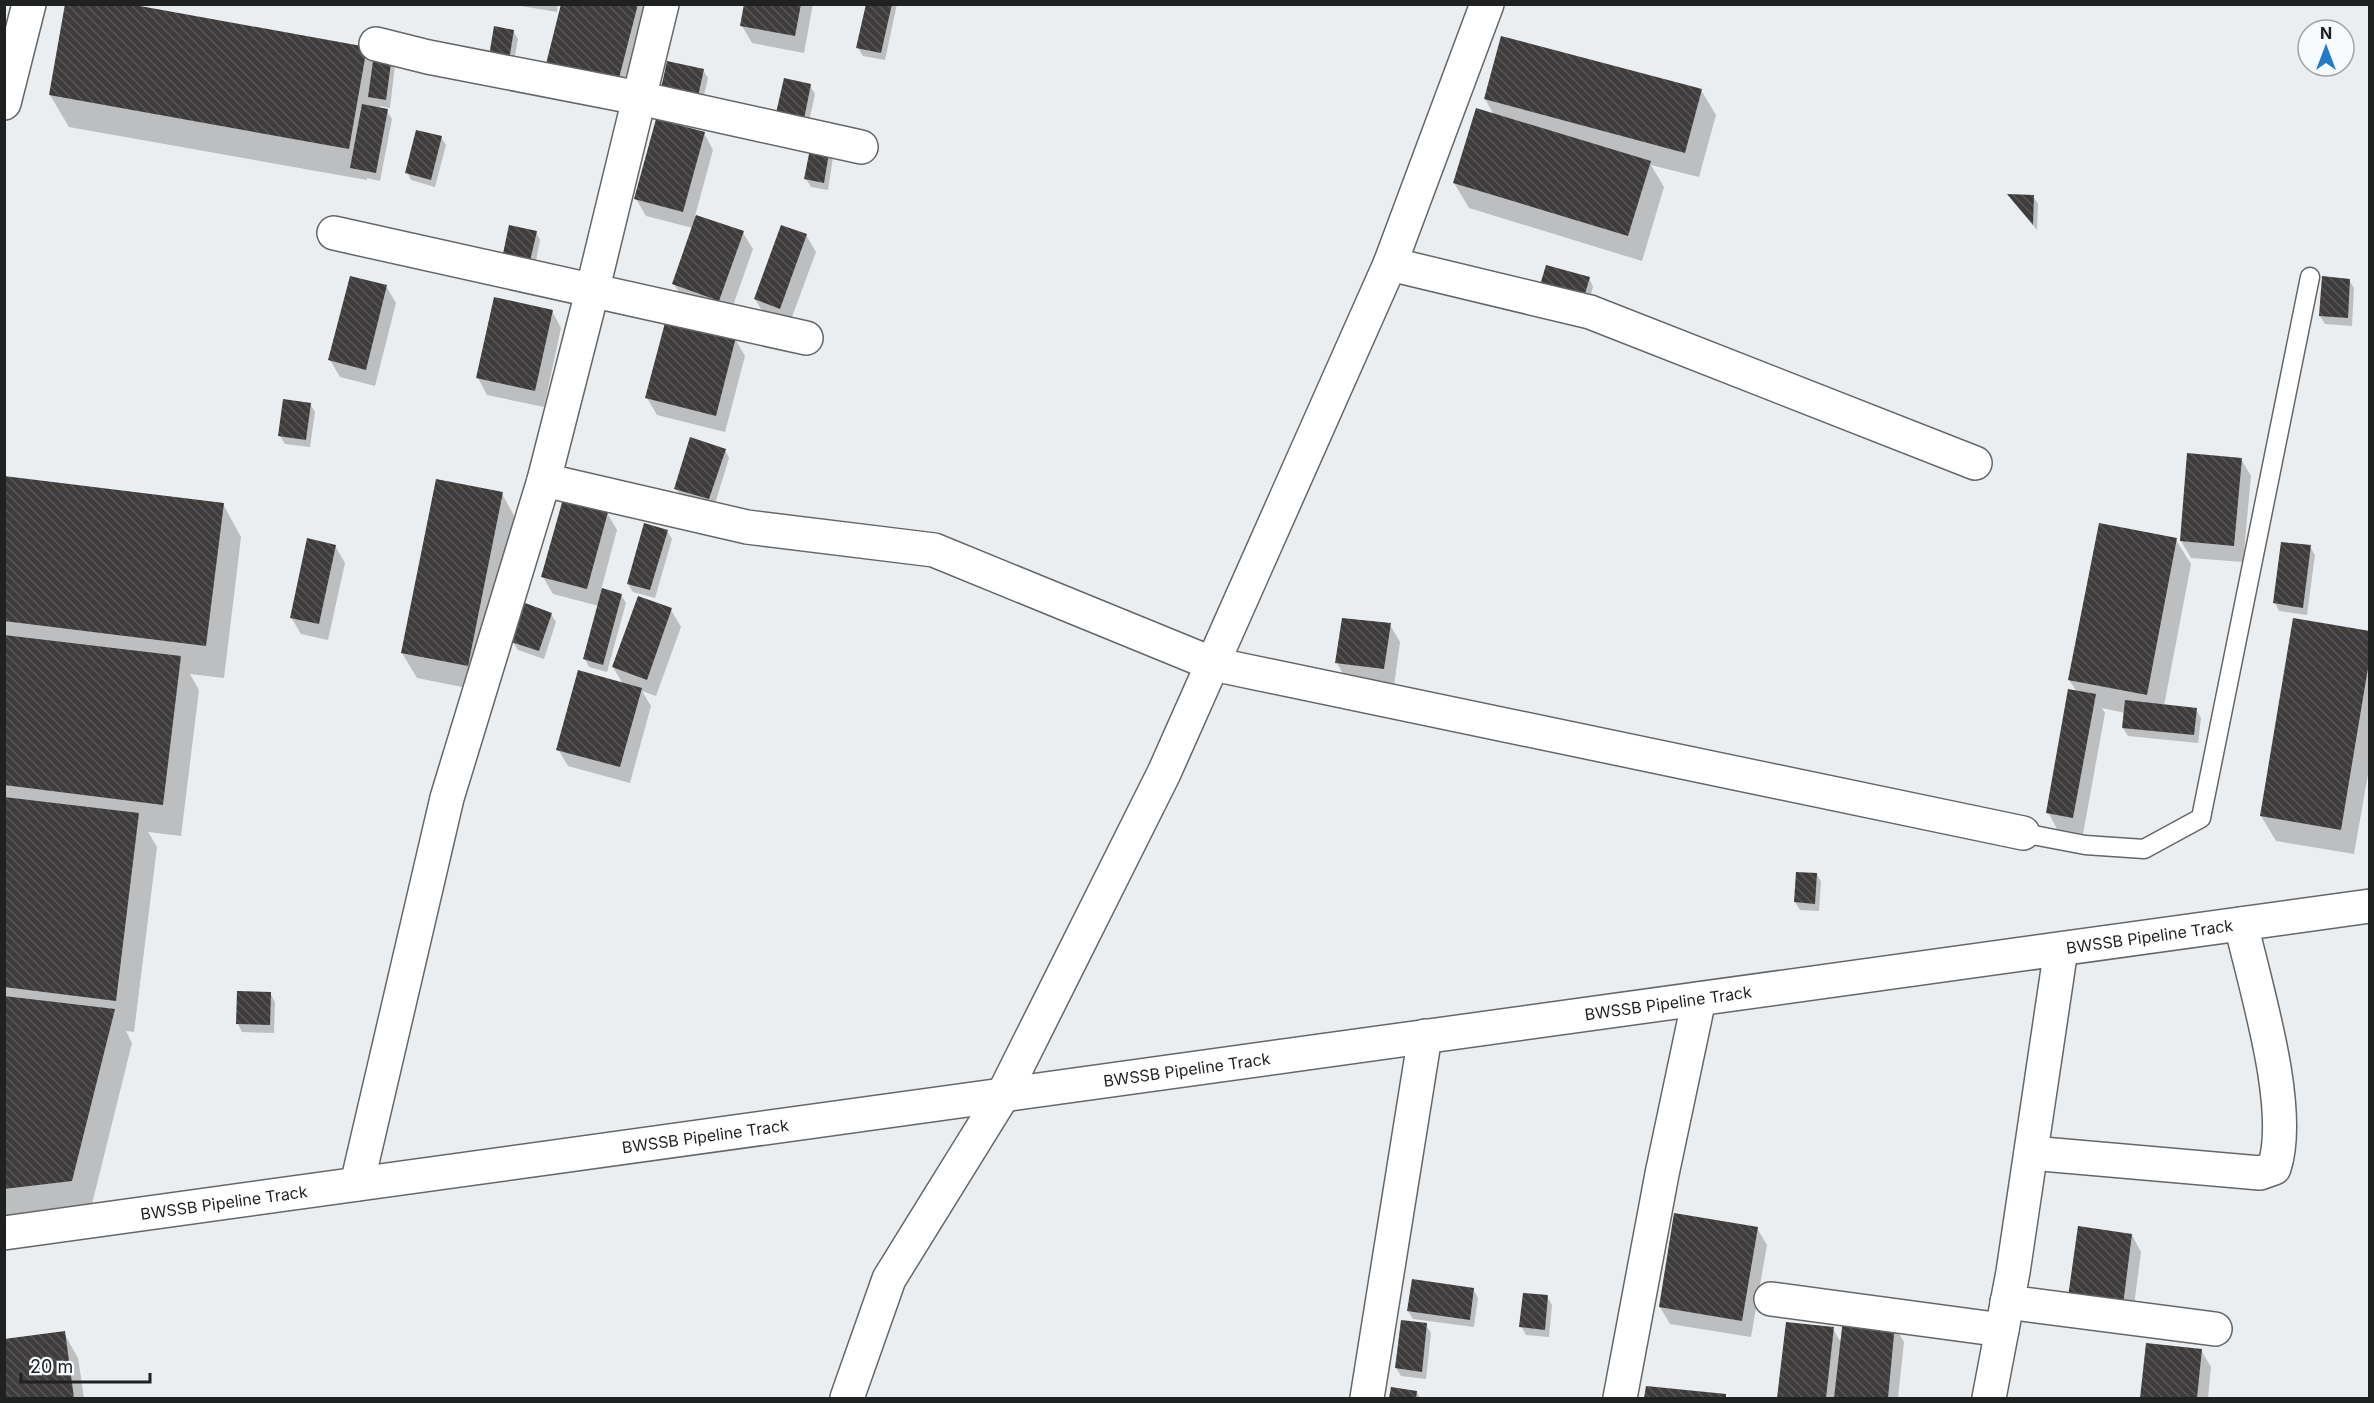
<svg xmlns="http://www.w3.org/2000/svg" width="2374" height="1403" font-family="Inter,sans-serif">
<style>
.shadow{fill:#0003}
.building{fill:url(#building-back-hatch)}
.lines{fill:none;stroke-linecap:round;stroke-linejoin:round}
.lane-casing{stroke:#646668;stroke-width:21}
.street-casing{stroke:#646668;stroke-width:36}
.secondary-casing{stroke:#646668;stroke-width:36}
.lane{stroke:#fff;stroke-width:18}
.street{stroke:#fff;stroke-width:33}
.secondary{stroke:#fff;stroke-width:33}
.labels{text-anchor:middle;stroke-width:6;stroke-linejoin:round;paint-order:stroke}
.street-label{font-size:16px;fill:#1f2020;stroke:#f8fbfd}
</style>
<defs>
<pattern id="building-back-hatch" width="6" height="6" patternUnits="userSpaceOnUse" patternTransform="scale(1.5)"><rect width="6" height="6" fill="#3f3d3c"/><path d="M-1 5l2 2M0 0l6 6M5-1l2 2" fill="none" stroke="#585656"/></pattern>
</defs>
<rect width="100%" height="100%" fill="#ebeef0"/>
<path class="shadow" d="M509 4H558L557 12Z
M562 4H658L631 110Z
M746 4H813L804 53 752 43 742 26Z
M867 4H897L885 60 863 56 858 48Z
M513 31 518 39 513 67 496 64Z
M366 48 374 63 395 65 390 108 380 106V109L387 111 392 119 380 181 367 178V180L69 127 50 95Z
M703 70 708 78 701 108 666 101Z
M810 86 815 94 808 126 783 121Z
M1701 90 1716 115 1699 177 1651 165 1664 187 1642 261 1469 208 1454 183 1494 115 1485 99Z
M704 133 713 150 695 216 743 233 753 249 729 317 684 301 674 284 693 228 646 216 636 199Z
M441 137 446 145 435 187 411 180 407 172Z
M812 146 833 157 828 190 811 187 806 179Z
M2009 196H2033L2038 204 2037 230Z
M536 232 540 240 532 282 506 276Z
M806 235 816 252 789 325 765 316 755 299Z
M1589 278 1593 287 1588 305 1547 293Z
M2349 280 2354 288 2352 326 2325 324 2320 316Z
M386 286 396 303 375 386 340 377 330 360Z
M552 311 561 328 544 407 487 395 478 378Z
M735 339 745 356 725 432 657 415 647 398Z
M310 404 315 412 310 447 285 444 280 436Z
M725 450 729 458 714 507 681 497 676 488Z
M2241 459 2251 476 2243 562 2191 558 2181 541Z
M4 481 223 504 241 537 224 678 190 674 199 690 181 836 148 832 157 847 134 1032 126 1031 132 1043 90 1212 4 1224Z
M502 494 516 519 482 691 417 678 402 653Z
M607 513 617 530 601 590 621 595 626 603 607 672 589 667 585 659 599 606 553 594 543 577Z
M667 531 672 539 655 598 633 592 628 584Z
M2176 540 2191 564 2164 706 2196 709 2201 718 2198 743 2128 736 2123 728 2125 713 2102 708 2105 713 2083 834 2057 829 2048 812 2077 692 2069 680Z
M335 546 345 563 328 640 301 634 291 617Z
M2310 547 2315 555 2307 615 2279 611 2275 603Z
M671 610 681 627 656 696 642 691 651 706 630 783 568 766 558 749 623 684 613 667Z
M551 614 556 622 544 659 518 650 513 642Z
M1390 625 1400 642 1394 686 1346 679 1337 663Z
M2370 632V763L2354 854 2276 841 2261 816Z
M1817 874 1821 882 1819 911 1800 910 1795 902Z
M270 993 275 1002 274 1033 242 1032 238 1024Z
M1757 1228 1767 1245 1751 1337 1670 1324 1660 1307Z
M2132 1235 2141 1252 2132 1321 2080 1313Z
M1473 1289 1478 1298 1474 1327 1413 1319 1408 1311Z
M1547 1297 1552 1305 1549 1337 1526 1335 1521 1326Z
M1787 1323 1833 1329 1842 1344 1894 1325 1904 1342 1898 1398H1779Z
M1426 1325 1431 1333 1426 1379 1401 1376 1396 1368Z
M64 1333 78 1358 84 1398H4V1341Z
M2147 1345 2201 1350 2211 1367 2208 1398H2142Z
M1647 1387 1725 1396 1727 1398H1646Z
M1392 1389 1417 1392 1420 1398H1391Z"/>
<path class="building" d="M65 4H129L367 47 349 149 49 95Z
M561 4H638L617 86 545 68Z
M744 4H801L795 36 740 26Z
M866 4H892L881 53 856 48Z
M494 26 514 30 509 60 489 56Z
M1501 36 1702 89 1685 153 1484 99Z
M374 54 392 56 386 100 368 97Z
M667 61 704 69 697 101 660 93Z
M784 78 811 84 804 119 776 113Z
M362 104 388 109 376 173 350 168Z
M1476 108 1651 161 1628 236 1453 183Z
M656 119 705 132 683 212 634 199Z
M416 130 442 136 431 180 405 173Z
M811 144 830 147 824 183 804 179Z
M2007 194 2034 195 2033 225Z
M696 215 744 231 719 301 672 284Z
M509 225 537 231 527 274 500 268Z
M781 225 807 234 780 309 754 299Z
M1546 265 1590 277 1584 297 1540 285Z
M350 276 387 285 366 370 328 360Z
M2322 276 2350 279 2348 318 2319 316Z
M494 297 553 310 535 391 476 378Z
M666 319 736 337 716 416 645 398Z
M283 399 311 403 306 440 278 436Z
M690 437 726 449 709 499 674 489Z
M2187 453 2242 458 2234 546 2180 541Z
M4 476 224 503 206 646 4 621Z
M436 479 503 492 468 666 401 653Z
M563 499 608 512 587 589 541 577Z
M644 523 668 530 650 590 627 584Z
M2099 523 2177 538 2147 695 2068 680Z
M307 538 336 545 319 624 290 618Z
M2281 542 2311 545 2303 608 2273 603Z
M602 588 622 594 603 665 583 659Z
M638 596 672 608 647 680 612 667Z
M525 603 552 613 539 651 511 642Z
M1342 618 1391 623 1384 669 1335 663Z
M2293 618 2370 631V656L2341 830 2260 816Z
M4 635 181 656 163 805 4 785Z
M578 670 642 688 620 767 556 750Z
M2068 689 2096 694 2073 818 2046 813Z
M2125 700 2197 708 2194 735 2122 728Z
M4 797 139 813 116 1001 4 987Z
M1796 872 1817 873 1815 904 1794 902Z
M237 991 271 992 270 1025 236 1024Z
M4 996 115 1009 72 1181 4 1189Z
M1674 1213 1758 1227 1742 1321 1659 1307Z
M2078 1226 2132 1234 2123 1305 2068 1297Z
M1412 1279 1474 1288 1470 1320 1407 1311Z
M1523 1293 1548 1295 1545 1330 1519 1327Z
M1843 1319 1895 1324 1888 1398H1834Z
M1401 1320 1427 1323 1422 1372 1395 1368Z
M1786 1322 1834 1327 1826 1398H1777Z
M65 1331 74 1398H4V1339Z
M2146 1343 2202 1349 2197 1398H2140Z
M1646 1386 1726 1394V1398H1644Z
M1391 1387 1417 1391 1416 1398H1389Z"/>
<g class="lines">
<g class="lane-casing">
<path id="lane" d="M2023 833 2085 845 2144 849 2201 818 2310 277"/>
</g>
<g class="street-casing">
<g id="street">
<path d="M376 44 428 57 639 98 861 147"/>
<path d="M4 103 29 4"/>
<path d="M334 233 806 338"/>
<path d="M1390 264 1590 312 1975 463"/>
<path d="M544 480 747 527 934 550 1213 664 2023 833"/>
<path d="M2031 1153 2260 1173 2274 1168C2294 1109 2255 986 2241 924"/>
<path d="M357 1184 447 798 544 480 592 292 662 4"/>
<path id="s1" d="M4 1233 2370 906"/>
<path d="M1771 1299 2002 1330"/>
<path d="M2007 1302 2215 1329"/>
<path d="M1367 1398 1425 1036"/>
<path d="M1620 1398 1662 1174 1699 999"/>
<path d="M1989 1398 2013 1272 2061 949"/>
</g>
</g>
<g class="secondary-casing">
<path id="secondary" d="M847 1398 889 1279 1003 1095 1164 773 1390 264 1487 4"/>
</g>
<use href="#lane" class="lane"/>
<use href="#street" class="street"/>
<use href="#secondary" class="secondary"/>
</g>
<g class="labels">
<g class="street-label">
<text dy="6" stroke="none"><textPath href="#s1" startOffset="2166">BWSSB Pipeline Track</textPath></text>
<text dy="6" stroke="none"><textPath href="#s1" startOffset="1680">BWSSB Pipeline Track</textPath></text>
<text dy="6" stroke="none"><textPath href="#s1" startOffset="1194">BWSSB Pipeline Track</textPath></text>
<text dy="6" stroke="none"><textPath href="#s1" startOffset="708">BWSSB Pipeline Track</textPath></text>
<text dy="6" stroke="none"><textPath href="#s1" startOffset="222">BWSSB Pipeline Track</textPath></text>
</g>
</g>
<rect width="2374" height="1403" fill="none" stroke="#1f2020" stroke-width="12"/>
<g transform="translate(2326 48)"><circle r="28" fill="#f8fbfd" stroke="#a1a3a5" stroke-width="1.5"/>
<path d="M0-4.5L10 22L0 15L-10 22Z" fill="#227bc9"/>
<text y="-9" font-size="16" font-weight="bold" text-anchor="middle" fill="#1f2020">N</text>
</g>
<path d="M21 1373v9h129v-9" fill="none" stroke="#1f2020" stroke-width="3"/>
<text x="30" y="1373" font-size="18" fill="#1f2020" stroke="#f8fbfd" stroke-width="4.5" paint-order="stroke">20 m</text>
</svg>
